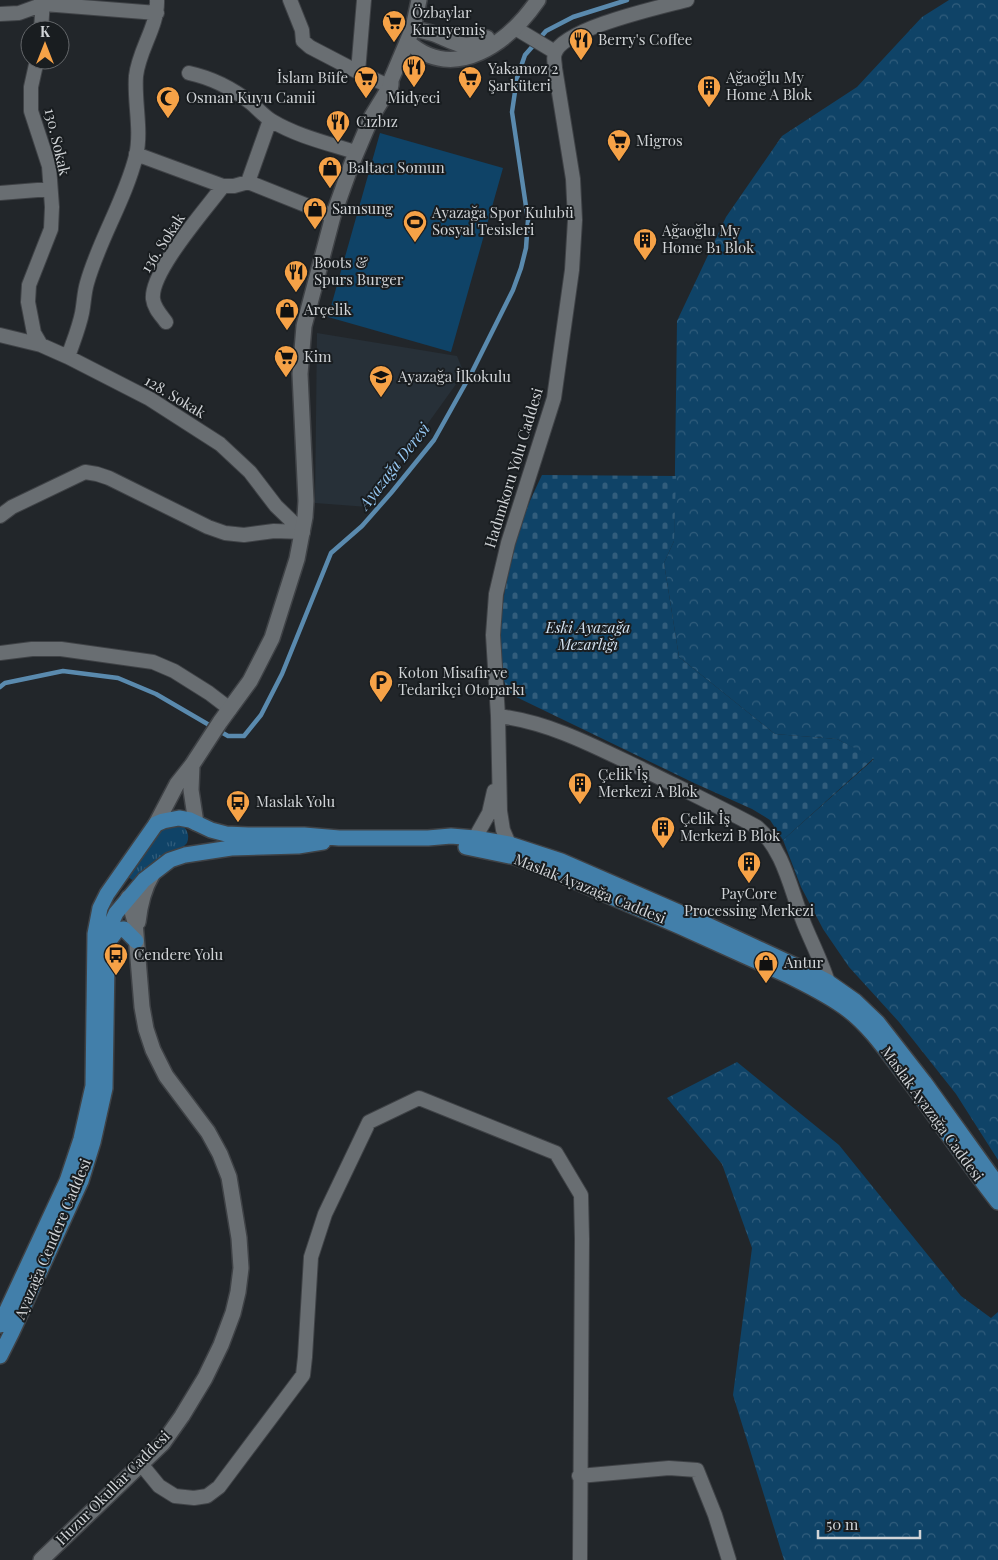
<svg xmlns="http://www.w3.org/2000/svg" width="998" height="1560" font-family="'Playfair Display',serif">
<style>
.built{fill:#273038}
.grass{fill:url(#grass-tufts)}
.forest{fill:url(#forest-crowns)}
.cemetery{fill:url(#cemetery-stones)}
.pitch{fill:#0f4367}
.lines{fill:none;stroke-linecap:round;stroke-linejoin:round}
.stream{stroke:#5a8aae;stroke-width:4.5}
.street-casing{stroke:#3f4246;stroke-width:16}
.secondary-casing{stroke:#3f4246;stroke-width:18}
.primary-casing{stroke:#3f4246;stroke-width:18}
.street{stroke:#696e72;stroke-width:14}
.secondary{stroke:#696e72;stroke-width:15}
.primary{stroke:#427faa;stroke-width:15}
.labels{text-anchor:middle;stroke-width:4;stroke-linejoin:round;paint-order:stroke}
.poi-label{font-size:15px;fill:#d1d4d7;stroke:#191d20;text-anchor:start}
.street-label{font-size:15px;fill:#d1d4d7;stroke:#191d20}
.park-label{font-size:15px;font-style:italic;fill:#d4e4f3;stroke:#191d20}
.water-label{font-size:16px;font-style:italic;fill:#97c9f4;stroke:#191d20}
</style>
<defs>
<pattern id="grass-tufts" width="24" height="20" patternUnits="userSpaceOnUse" patternTransform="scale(1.25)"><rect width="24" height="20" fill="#0f4367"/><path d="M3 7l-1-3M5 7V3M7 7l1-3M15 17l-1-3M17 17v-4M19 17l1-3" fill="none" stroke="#315d7c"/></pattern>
<pattern id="forest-crowns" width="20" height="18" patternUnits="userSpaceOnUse" patternTransform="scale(1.25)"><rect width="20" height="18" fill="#0f4367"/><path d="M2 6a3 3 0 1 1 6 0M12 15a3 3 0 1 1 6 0" fill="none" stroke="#315d7c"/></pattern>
<pattern id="cemetery-stones" width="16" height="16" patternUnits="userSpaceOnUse" patternTransform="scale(1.25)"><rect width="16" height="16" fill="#0f4367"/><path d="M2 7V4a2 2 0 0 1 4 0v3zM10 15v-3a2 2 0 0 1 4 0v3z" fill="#315d7c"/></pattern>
</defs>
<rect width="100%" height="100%" fill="#22262a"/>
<path class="built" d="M317 333 457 356 464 373 368 507 315 503Z"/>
<path class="grass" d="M176 822C185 826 191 833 187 843L182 848 163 855 134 881 128 877C141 855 152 832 176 822Z"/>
<path class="forest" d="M949 0H998V1160L956 1094 899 1022 849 967 823 929 801 887 783 840 874 759 837 739 775 734 679 657 664 563 674 541 677 321 726 217 782 136 857 87 922 17Z
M737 1062 839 1145 961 1296 991 1318 998 1312V1560H784L733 1395 752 1248 722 1164 667 1098Z"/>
<path class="cemetery" d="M542 475 676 476 674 541 664 563 679 657 775 734 837 739 874 758 783 840 770 820 752 809 694 783 508 693C490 647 507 559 525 513 530 500 536 488 542 475Z"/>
<path class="pitch" d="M380 133 503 168 451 352 328 317Z"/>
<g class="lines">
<path class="stream" d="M0 687 5 683 63 671 118 678 156 694 228 736H244L261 715 282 674 331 553 362 526 391 493 434 440 472 372 513 290 521 268 526 248 528 220 512 112 517 78 525 55 546 31 573 17 627 0"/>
<g class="street-casing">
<path id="street" d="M290 0 302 30 303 41 310 47 358 72 391 87
M0 14 19 13 44 4 157 13
M515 28 555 52
M41 30 43 0
M37 60 31 87V111L49 166 52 207 51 229 29 285 28 302 34 333 41 345
M358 72 364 0
M189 73C212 78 232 88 251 103 258 109 264 116 272 121 297 136 327 143 355 152
M136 154 223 186H234L248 182 333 216
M248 182 270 120
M0 193 50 189
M166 322C161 315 154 308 153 299 150 272 206 209 223 186
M0 335 41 345 68 357 150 399 220 444 250 472 276 506 303 532
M68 357C73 342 79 328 82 313 84 303 84 293 87 283 99 240 125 200 136 156 142 130 134 102 136 76 139 49 158 27 157 0
M0 516 12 507 85 472 97 474 109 478 208 527 225 533 244 535 274 531 303 532
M0 653 32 649H61L153 662 174 671 209 693 230 709
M498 716C550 722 598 748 644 770 682 789 720 807 757 827 785 851 791 893 805 926 813 945 822 963 828 982
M475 838 489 813 494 791
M509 844 503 830 500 811 498 716 493 635 496 594 508 543 554 398 572 270 575 220 573 179 555 68C555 64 553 57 555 53 564 28 661 7 687 0
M141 1464 159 1486 175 1496 194 1498 207 1496 219 1487 303 1375 305 1357 311 1257 325 1214 369 1122 419 1098 556 1153 581 1195 582 1239 580 1560
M579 1476 669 1468 697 1470 715 1515 729 1560"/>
</g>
<g class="secondary-casing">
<path id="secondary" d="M413 28C421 31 430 32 437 35 458 44 465 51 487 38
M408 42C455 84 509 42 538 0
M192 765 191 790 196 823
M156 824 177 784 192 765 220 722 250 681 272 638 297 559 305 517 306 501 300 374 304 326 333 216 352 163 372 116 391 85V80L413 28 419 0
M138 922C140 905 143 890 152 875
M41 1560 163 1443 182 1416 205 1378 221 1345 233 1313 238 1292 241 1268 239 1238 229 1177 220 1154 208 1132 166 1076 153 1050 146 1029 142 1007 135 922 128 898"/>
</g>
<g class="primary-casing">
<path id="primary" d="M466 847 515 857 549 870 679 926 789 976C809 986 830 996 848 1010 869 1026 885 1049 901 1070 934 1113 964 1159 998 1202
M109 941 117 930 124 929 136 941
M0 1325 67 1181 81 1139 93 1086 95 934 100 908 107 894 156 824 163 821 179 818 190 820 211 830 226 834 248 835H304L339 838H428L451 836 475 838 509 844 561 861 699 921 811 973 828 982 855 1001 878 1023 924 1082 998 1185
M0 1356 12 1332 81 1181 93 1142 105 1088 107 961 111 924 116 913 144 880 170 860 185 855 231 848 298 846 323 842"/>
</g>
<use href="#street" class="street"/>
<use href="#secondary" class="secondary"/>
<use href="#primary" class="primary"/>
</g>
<defs>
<g id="supermarket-pin" transform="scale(1.25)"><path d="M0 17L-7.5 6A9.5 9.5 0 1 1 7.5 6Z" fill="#f6a247" stroke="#191d20"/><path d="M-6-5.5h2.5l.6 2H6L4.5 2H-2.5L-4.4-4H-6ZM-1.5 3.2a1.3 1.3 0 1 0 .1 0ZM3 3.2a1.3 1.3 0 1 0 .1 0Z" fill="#111"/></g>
<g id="restaurant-pin" transform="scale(1.25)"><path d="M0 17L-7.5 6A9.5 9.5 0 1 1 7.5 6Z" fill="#f6a247" stroke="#191d20"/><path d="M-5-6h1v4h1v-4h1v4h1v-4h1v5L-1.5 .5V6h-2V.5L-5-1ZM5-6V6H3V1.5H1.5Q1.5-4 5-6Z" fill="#111"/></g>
<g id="building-pin" transform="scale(1.25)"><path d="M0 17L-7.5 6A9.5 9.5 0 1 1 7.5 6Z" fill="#f6a247" stroke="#191d20"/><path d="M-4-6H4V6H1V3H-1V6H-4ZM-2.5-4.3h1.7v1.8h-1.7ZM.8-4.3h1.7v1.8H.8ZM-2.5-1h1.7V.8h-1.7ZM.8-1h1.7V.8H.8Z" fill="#111"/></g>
<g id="mosque-pin" transform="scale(1.25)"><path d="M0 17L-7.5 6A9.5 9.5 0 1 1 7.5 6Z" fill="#f6a247" stroke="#191d20"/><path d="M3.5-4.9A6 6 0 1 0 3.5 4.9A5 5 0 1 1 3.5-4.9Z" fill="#111"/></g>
<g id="shop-pin" transform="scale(1.25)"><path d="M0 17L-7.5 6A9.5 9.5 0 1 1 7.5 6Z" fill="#f6a247" stroke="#191d20"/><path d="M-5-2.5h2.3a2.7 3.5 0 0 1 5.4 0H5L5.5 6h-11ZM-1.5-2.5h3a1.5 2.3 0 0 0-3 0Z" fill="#111"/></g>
<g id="stadium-pin" transform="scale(1.25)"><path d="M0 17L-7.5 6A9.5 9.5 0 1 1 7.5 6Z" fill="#f6a247" stroke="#191d20"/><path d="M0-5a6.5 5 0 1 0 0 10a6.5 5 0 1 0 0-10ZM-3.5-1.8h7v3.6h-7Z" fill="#111"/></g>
<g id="school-pin" transform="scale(1.25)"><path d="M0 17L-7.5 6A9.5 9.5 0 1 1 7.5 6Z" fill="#f6a247" stroke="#191d20"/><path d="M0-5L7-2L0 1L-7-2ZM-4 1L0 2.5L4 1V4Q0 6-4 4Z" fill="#111"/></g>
<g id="parking-pin" transform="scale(1.25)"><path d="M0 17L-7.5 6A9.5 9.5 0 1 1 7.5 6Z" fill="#f6a247" stroke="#191d20"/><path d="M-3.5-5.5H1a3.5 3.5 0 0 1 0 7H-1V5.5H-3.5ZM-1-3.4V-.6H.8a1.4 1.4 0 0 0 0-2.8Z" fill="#111"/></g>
<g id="bus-pin" transform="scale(1.25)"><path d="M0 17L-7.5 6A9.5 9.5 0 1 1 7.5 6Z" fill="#f6a247" stroke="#191d20"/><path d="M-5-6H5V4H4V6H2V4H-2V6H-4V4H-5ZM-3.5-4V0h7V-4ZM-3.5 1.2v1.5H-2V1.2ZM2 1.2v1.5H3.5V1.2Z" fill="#111"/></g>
</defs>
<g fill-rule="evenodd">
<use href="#supermarket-pin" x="394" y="22"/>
<use href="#restaurant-pin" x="581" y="40"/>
<use href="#restaurant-pin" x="414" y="67"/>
<use href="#supermarket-pin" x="366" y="78"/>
<use href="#supermarket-pin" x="470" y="78"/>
<use href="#building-pin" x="709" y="87"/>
<use href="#mosque-pin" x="168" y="98"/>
<use href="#restaurant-pin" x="338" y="122"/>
<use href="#supermarket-pin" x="619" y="141"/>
<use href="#shop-pin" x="330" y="168"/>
<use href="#shop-pin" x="315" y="209"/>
<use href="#stadium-pin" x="415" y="222"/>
<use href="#building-pin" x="645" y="240"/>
<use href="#restaurant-pin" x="296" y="272"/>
<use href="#shop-pin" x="287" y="310"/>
<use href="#supermarket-pin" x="286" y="357"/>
<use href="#school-pin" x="381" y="377"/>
<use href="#parking-pin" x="381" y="682"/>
<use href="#building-pin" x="580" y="784"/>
<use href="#bus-pin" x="238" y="802"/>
<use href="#building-pin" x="663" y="828"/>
<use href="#building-pin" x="749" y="863"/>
<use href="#bus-pin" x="116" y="955"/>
<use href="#shop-pin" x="766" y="963"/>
</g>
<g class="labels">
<g class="poi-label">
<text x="412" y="18">Özbaylar<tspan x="412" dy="17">Kuruyemiş</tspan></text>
<text x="598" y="45">Berry's Coffee</text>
<text x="488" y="74">Yakamoz 2<tspan x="488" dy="17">Şarküteri</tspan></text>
<text x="348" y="83" text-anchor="end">İslam Büfe</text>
<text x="726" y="83">Ağaoğlu My<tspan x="726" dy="17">Home A Blok</tspan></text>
<text x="186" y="103">Osman Kuyu Camii</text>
<text x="414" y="103" text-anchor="middle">Midyeci</text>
<text x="356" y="127">Cızbız</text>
<text x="636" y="146">Migros</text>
<text x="348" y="173">Baltacı Somun</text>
<text x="332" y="214">Samsung</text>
<text x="432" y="218">Ayazağa Spor Kulubü<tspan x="432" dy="17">Sosyal Tesisleri</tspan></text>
<text x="662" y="236">Ağaoğlu My<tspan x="662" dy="17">Home B1 Blok</tspan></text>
<text x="314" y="268">Boots &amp;<tspan x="314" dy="17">Spurs Burger</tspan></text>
<text x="304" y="315">Arçelik</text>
<text x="304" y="362">Kim</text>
<text x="398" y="382">Ayazağa İlkokulu</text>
<text x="398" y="678">Koton Misafir ve<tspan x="398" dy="17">Tedarikçi Otoparkı</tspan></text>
<text x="598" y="780">Çelik İş<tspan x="598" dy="17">Merkezi A Blok</tspan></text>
<text x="256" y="807">Maslak Yolu</text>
<text x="680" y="824">Çelik İş<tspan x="680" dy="17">Merkezi B Blok</tspan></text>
<text x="749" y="899" text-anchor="middle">PayCore<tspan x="749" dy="17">Processing Merkezi</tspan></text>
<text x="134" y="960">Cendere Yolu</text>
<text x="784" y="968">Antur</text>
</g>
<g class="street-label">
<text transform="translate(57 142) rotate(77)" y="5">130. Sokak</text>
<text transform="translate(163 243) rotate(-57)" y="5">136. Sokak</text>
<text transform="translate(175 397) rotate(31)" y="5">128. Sokak</text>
<text transform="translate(514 468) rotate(-73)" y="5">Hadımkoru Yolu Caddesi</text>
<text transform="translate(590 889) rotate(22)" y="5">Maslak Ayazağa Caddesi</text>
<text transform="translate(932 1114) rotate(54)" y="5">Maslak Ayazağa Caddesi</text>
<text transform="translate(53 1239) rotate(-67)" y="5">Ayazağa Cendere Caddesi</text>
<text transform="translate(113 1488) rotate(-45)" y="5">Huzur Okullar Caddesi</text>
</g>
<g class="park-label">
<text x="588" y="633">Eski Ayazağa<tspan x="588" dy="17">Mezarlığı</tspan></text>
</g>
<g class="water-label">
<text transform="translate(394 466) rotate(-52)" y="6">Ayazağa Deresi</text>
</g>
</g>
<g transform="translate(45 45)"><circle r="24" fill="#191d20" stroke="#636669"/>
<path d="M0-4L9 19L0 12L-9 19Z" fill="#f6a247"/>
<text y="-8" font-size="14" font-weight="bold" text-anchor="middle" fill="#d1d4d7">K</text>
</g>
<path d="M818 1530v8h102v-8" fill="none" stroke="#d1d4d7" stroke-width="2.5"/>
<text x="826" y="1530" font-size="15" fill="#d1d4d7" stroke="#191d20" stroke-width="4" paint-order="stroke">50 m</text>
</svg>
